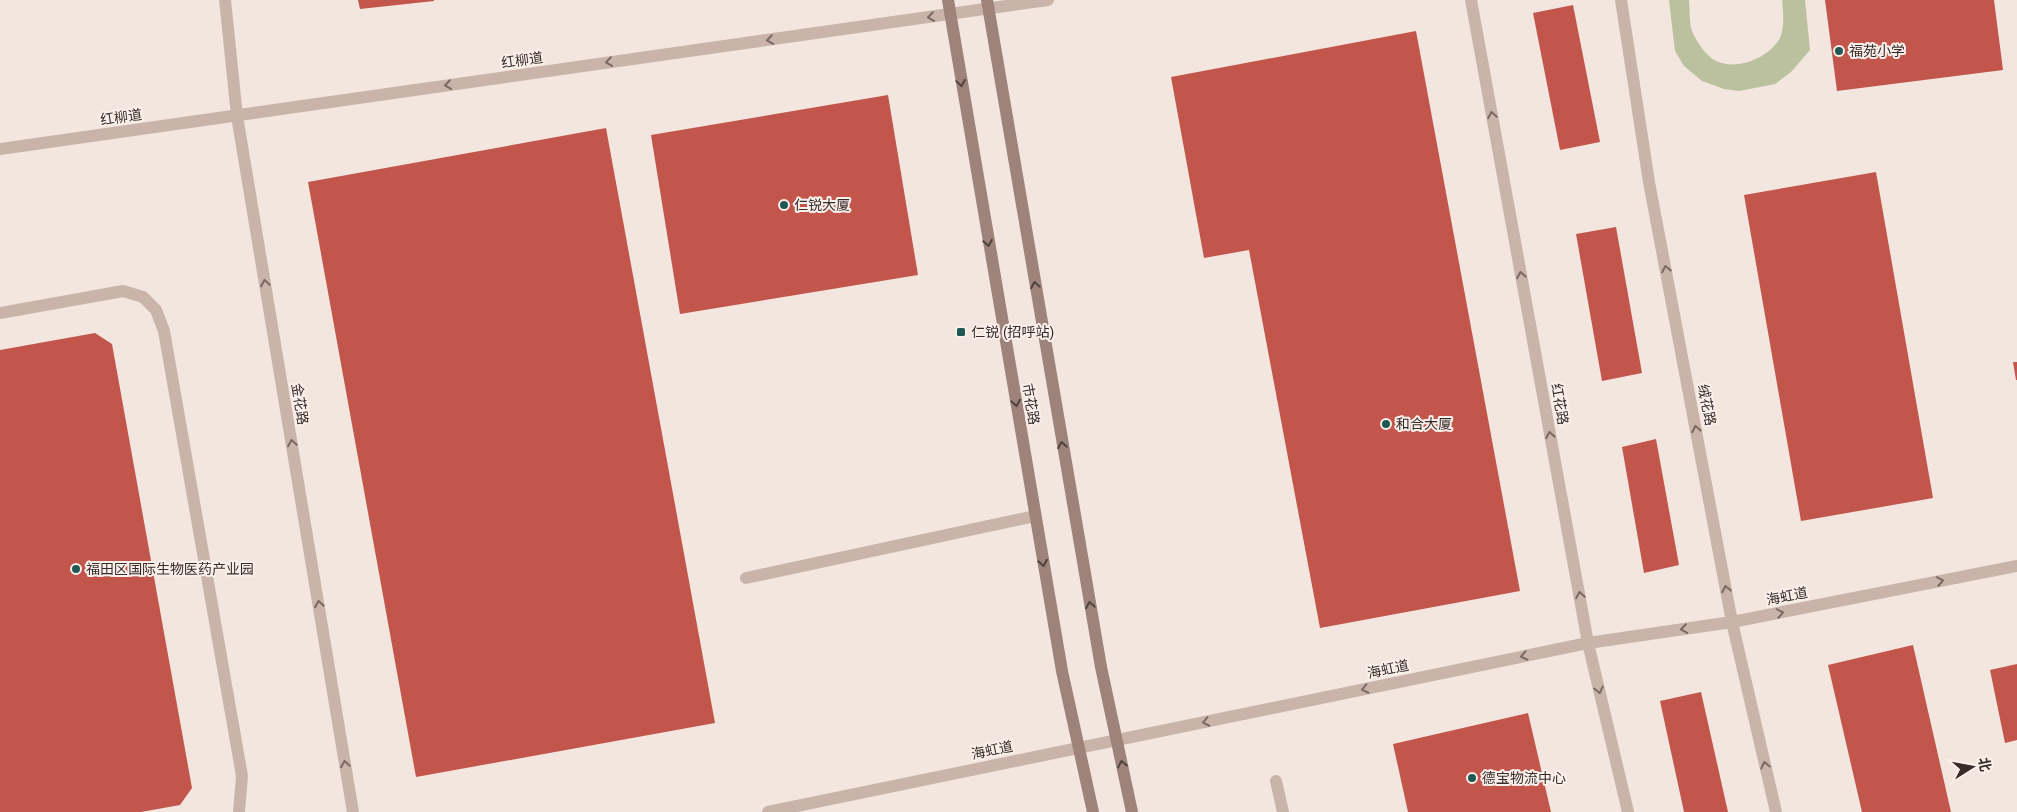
<svg xmlns="http://www.w3.org/2000/svg" width="2017" height="812" font-family="Helvetica,'Noto Sans SC',sans-serif">
<style>
.green{fill:#bbc19e}
.building{fill:#c3564c}
.lines{fill:none;stroke-linecap:round;stroke-linejoin:round}
.service{stroke:#cab4aa;stroke-width:12}
.tertiary{stroke:#cab4aa;stroke-width:12}
.secondary{stroke:#9e837b;stroke-width:12}
.oneway{stroke:#7a6963}
.oneway2{stroke:#52423e}
.poi-dot{fill:#205854;stroke:#faf0eb;stroke-width:2}
.labels{text-anchor:middle;stroke-width:4;stroke-linejoin:round;paint-order:stroke}
.poi-label{font-size:14px;fill:#382c29;stroke:#faf0eb;text-anchor:start}
.street-label{font-size:14px;fill:#382c29;stroke:#faf0eb}
</style>
<rect width="100%" height="100%" fill="#f2e6de"/>
<path class="green" d="M1669 0H1689C1690 10 1689 22 1692 31 1696 41 1706 56 1716 61 1737 71 1769 58 1780 38 1785 26 1783 12 1782 0H1805L1810 50 1791 72 1775 84 1739 91 1724 89 1702 81 1684 66 1675 51Z"/>
<path class="building" d="M358 0H434V1L360 9Z
M1825 0H1994L2003 70 1837 91Z
M1573 5 1600 142 1560 150 1533 13Z
M1416 31 1520 591 1320 628 1249 250 1204 258 1171 77Z
M888 95 918 275 680 314 651 135Z
M606 128 715 723 416 777 308 182Z
M1876 172 1933 498 1801 521 1744 195Z
M1616 227 1642 373 1602 381 1576 234Z
M95 333 112 344 192 788 180 805 141 812H0V350Z
M2013 362H2017V380H2016Z
M1656 439 1679 565 1644 573 1622 447Z
M1913 645 1951 812H1862L1828 665Z
M2017 664V740L2005 743 1990 670Z
M1701 692 1728 812H1684L1660 701Z
M1528 713 1551 812H1408L1393 744Z"/>
<g class="lines">
<path class="service" d="M0 313 123 291 143 297 156 310 164 331 242 776 239 812
M746 578 1035 516
M1276 781 1283 812"/>
<path class="tertiary" d="M225 0 237 116 353 812
M1471 0 1588 643 1628 812
M1621 0 1649 182 1732 622 1776 812
M0 149 1048 0
M768 812 1588 643 1732 622 2017 566"/>
<path class="secondary" d="M948 0 1062 671 1093 812
M987 0 1101 667 1132 812"/>
</g>
<defs><path id="oneway-chevron" d="M-2-3.5L2.5 0L-2 3.5" fill="none" stroke-width="1.6" stroke-linecap="round" stroke-linejoin="round" transform="scale(1.25)"/></defs>
<g class="oneway">
<use href="#oneway-chevron" transform="translate(931 17) rotate(172)"/>
<use href="#oneway-chevron" transform="translate(770 40) rotate(172)"/>
<use href="#oneway-chevron" transform="translate(609 62) rotate(172)"/>
<use href="#oneway-chevron" transform="translate(448 85) rotate(172)"/>
<use href="#oneway-chevron" transform="translate(1492 115) rotate(-100)"/>
<use href="#oneway-chevron" transform="translate(1666 269) rotate(-101)"/>
<use href="#oneway-chevron" transform="translate(1521 275) rotate(-100)"/>
<use href="#oneway-chevron" transform="translate(265 283) rotate(-99)"/>
<use href="#oneway-chevron" transform="translate(1696 429) rotate(-101)"/>
<use href="#oneway-chevron" transform="translate(1550 435) rotate(-100)"/>
<use href="#oneway-chevron" transform="translate(292 443) rotate(-99)"/>
<use href="#oneway-chevron" transform="translate(1940 581) rotate(-11)"/>
<use href="#oneway-chevron" transform="translate(1726 589) rotate(-101)"/>
<use href="#oneway-chevron" transform="translate(1580 595) rotate(-100)"/>
<use href="#oneway-chevron" transform="translate(319 604) rotate(-99)"/>
<use href="#oneway-chevron" transform="translate(1780 613) rotate(-11)"/>
<use href="#oneway-chevron" transform="translate(1684 629) rotate(172)"/>
<use href="#oneway-chevron" transform="translate(1524 656) rotate(168)"/>
<use href="#oneway-chevron" transform="translate(1365 689) rotate(168)"/>
<use href="#oneway-chevron" transform="translate(1599 690) rotate(77)"/>
<use href="#oneway-chevron" transform="translate(1206 722) rotate(168)"/>
<use href="#oneway-chevron" transform="translate(345 764) rotate(-99)"/>
<use href="#oneway-chevron" transform="translate(1765 765) rotate(-103)"/>
</g>
<g class="oneway2">
<use href="#oneway-chevron" transform="translate(961 83) rotate(82)"/>
<use href="#oneway-chevron" transform="translate(988 243) rotate(80)"/>
<use href="#oneway-chevron" transform="translate(1035 285) rotate(-100)"/>
<use href="#oneway-chevron" transform="translate(1016 403) rotate(80)"/>
<use href="#oneway-chevron" transform="translate(1062 445) rotate(-100)"/>
<use href="#oneway-chevron" transform="translate(1043 563) rotate(80)"/>
<use href="#oneway-chevron" transform="translate(1090 605) rotate(-100)"/>
<use href="#oneway-chevron" transform="translate(1122 764) rotate(-102)"/>
</g>
<g class="poi-dot">
<circle cx="1839" cy="51" r="5"/>
<circle cx="784" cy="205" r="5"/>
<rect x="956" y="327" width="10" height="10" rx="2.5"/>
<circle cx="1386" cy="424" r="5"/>
<circle cx="76" cy="569" r="5"/>
<circle cx="1472" cy="778" r="5"/>
</g>
<g class="labels">
<g class="poi-label">
<text x="1849" y="56">福苑小学</text>
<text x="794" y="210">仁锐大厦</text>
<text x="971" y="337">仁锐 (招呼站)</text>
<text x="1396" y="429">和合大厦</text>
<text x="86" y="574">福田区国际生物医药产业园</text>
<text x="1482" y="783">德宝物流中心</text>
</g>
<g class="street-label">
<text transform="translate(522 60) rotate(-8)" y="5">红柳道</text>
<text transform="translate(121 117) rotate(-8)" y="5">红柳道</text>
<text transform="translate(300 404) rotate(81)" y="5">金花路</text>
<text transform="translate(1031 404) rotate(80)" y="5">市花路</text>
<text transform="translate(1560 404) rotate(80)" y="5">红花路</text>
<text transform="translate(1707 405) rotate(79)" y="5">绒花路</text>
<text transform="translate(1787 596) rotate(-11)" y="5">海虹道</text>
<text transform="translate(1388 669) rotate(-12)" y="5">海虹道</text>
<text transform="translate(992 750) rotate(-12)" y="5">海虹道</text>
</g>
</g>
<g transform="translate(1972 767) rotate(79)" stroke="#faf0eb" stroke-width="4" paint-order="stroke">
<path d="M0-4L9 19L0 12L-9 19Z" fill="#382c29"/>
<text y="-8" font-size="14" font-weight="bold" text-anchor="middle" fill="#382c29">北</text>
</g>
</svg>
